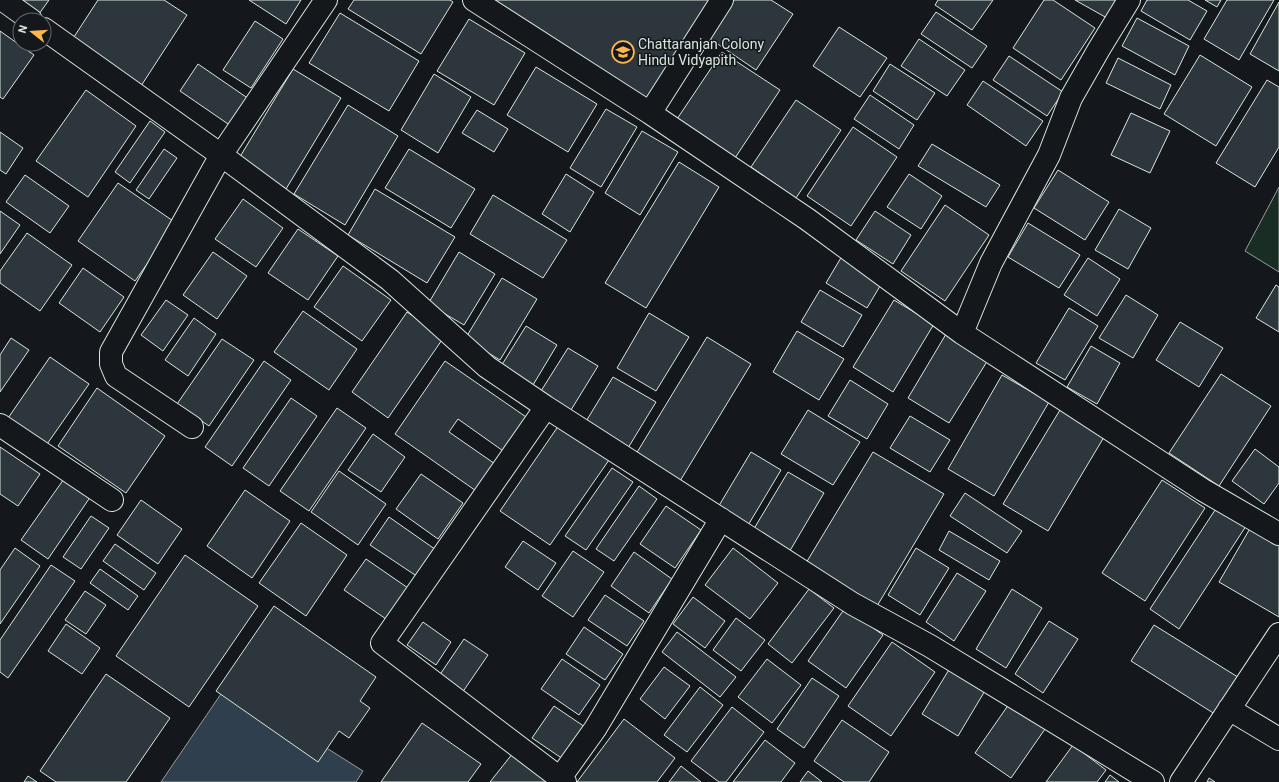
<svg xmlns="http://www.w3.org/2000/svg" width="1279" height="782" font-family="Roboto,sans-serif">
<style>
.green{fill:#1a2d24;stroke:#939e99}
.water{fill:#2f3f4d;stroke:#939e99}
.building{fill:#2c363c;stroke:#d8e6dc}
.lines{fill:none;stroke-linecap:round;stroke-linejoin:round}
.minor-casing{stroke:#d8e6dc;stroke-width:24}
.minor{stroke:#14181c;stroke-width:22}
.labels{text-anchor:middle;stroke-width:3;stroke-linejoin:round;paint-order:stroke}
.poi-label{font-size:14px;fill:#d8e6dc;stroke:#14181c;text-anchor:start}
</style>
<rect width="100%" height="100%" fill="#14181c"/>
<path class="green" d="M1279 187V272L1245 251Z"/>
<path class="water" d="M227 685 363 771 356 782H161Z"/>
<path class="building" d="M18 0H49L39 14Z
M98 0H164L187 15 141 86 72 40Z
M249 0H301L286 24Z
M354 0H450L453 2 421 54 348 9Z
M492 0H712L644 103Z
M731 0H771L793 14 756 70 706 36Z
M938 0H993L972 30 935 5Z
M1044 0H1053L1095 28 1061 80 1013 48Z
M1075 0H1127L1114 22Z
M1147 0H1188L1207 11 1190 40 1141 11Z
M1205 0H1221L1217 7Z
M1227 0H1274L1239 60 1204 39Z
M1279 2V71L1250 54Z
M936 12 987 46 972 68 921 34Z
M340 13 419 61 389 111 309 63Z
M1137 18 1189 46 1175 75 1122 46Z
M469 19 525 53 494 105 437 71Z
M255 21 283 39 251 88 223 70Z
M839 27 887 58 860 97 813 66Z
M0 31 34 55 3 99 0 97Z
M919 39 965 70 947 96 901 66Z
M722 52 780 90 735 158 677 119Z
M1200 55 1252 87 1216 146 1164 114Z
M1009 56 1063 92 1047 116 993 80Z
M1118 58 1171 85 1160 109 1106 83Z
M198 64 249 99 231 126 180 91Z
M890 64 935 93 917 120 873 91Z
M536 67 597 104 568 152 507 115Z
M293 69 341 98 286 189 238 160Z
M434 74 471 97 438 153 401 130Z
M1267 80 1279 87V147L1255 187 1216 163Z
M983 81 1043 121 1026 146 967 105Z
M86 90 136 126 88 197 36 161Z
M870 95 914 125 899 149 854 119Z
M796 100 841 130 796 198 751 167Z
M348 105 398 136 345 225 294 194Z
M606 109 637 127 601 187 570 168Z
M477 110 508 129 494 152 462 133Z
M1131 113 1170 131 1150 173 1111 155Z
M150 121 165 132 130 183 115 172Z
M853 127 897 157 851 226 807 196Z
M642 131 678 152 640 215 605 193Z
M0 132 23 148 6 174 0 170Z
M932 144 1000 185 986 207 918 166Z
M164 149 177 158 149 199 136 190Z
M409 149 475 189 451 228 385 188Z
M679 162 719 187 646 308 605 283Z
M1058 170 1109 202 1085 240 1034 208Z
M566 174 594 192 570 232 542 214Z
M909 174 942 196 921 229 887 207Z
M25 175 69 206 50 233 6 202Z
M118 183 176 223 135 281 78 241Z
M375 189 455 237 427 283 348 235Z
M493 195 567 240 543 278 470 234Z
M243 199 283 228 256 267 215 239Z
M945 205 989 235 945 301 901 271Z
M1119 209 1151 228 1128 269 1095 250Z
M0 211 20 225 0 254Z
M875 211 911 235 893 264 856 240Z
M1028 223 1080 255 1059 288 1008 257Z
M298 229 338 256 308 300 268 273Z
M27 233 72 265 40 311 0 283V271Z
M213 252 247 276 217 319 183 295Z
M459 252 495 274 464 325 428 304Z
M842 256 883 281 867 308 826 283Z
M1088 258 1120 279 1097 316 1064 295Z
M343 266 391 300 362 341 314 307Z
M83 268 124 297 100 332 59 303Z
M502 278 537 299 500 360 465 339Z
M1276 285 1279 287V332L1256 318Z
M820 290 862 315 843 347 801 322Z
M1126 295 1158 315 1133 358 1099 338Z
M166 300 188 315 163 351 141 335Z
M894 300 934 324 893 392 853 367Z
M1069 308 1098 326 1065 380 1036 363Z
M303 311 357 349 329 390 274 352Z
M407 312 444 337 388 418 352 392Z
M649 313 689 337 656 391 617 368Z
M194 318 216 334 188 376 165 360Z
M1180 322 1223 348 1199 387 1156 360Z
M526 326 557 345 530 390 498 371Z
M949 329 991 355 949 423 908 398Z
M797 331 844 359 819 400 773 372Z
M707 337 751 364 680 481 636 454Z
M11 338 29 350 0 392V355Z
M222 339 254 360 209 426 177 404Z
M1091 346 1120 363 1097 404 1067 387Z
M568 348 598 366 571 410 541 391Z
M50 357 89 384 45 447 6 421Z
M264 361 291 380 232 466 205 447Z
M445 361 529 419 506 453 458 419 449 432 498 466 479 493 395 434Z
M1221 374 1271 406 1219 486 1169 453Z
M1002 375 1049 402 994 496 948 469Z
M613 377 656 402 628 448 585 423Z
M850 380 888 404 867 439 828 416Z
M97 388 165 436 126 493 58 446Z
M291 398 317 416 269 486 243 468Z
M1063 405 1107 432 1048 531 1003 504Z
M337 408 366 428 309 511 280 491Z
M808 410 860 442 833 485 781 454Z
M910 416 950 440 930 472 890 448Z
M559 425 609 460 550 545 500 511Z
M373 434 405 457 381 492 348 470Z
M0 447 40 474 18 506 0 494Z
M1255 449 1279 467V483L1264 504 1232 481Z
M751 452 781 470 747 527 717 509Z
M873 452 944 494 877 606 806 563Z
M612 468 633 482 586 550 565 536Z
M339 471 386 504 358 545 311 512Z
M788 472 824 493 788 554 752 532Z
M421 474 463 503 438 539 396 509Z
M66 476 93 493 48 559 21 540Z
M1162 480 1205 508 1145 601 1102 573Z
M639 486 657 499 614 561 596 549Z
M245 490 290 521 252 578 207 546Z
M965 493 1022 531 1007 553 950 516Z
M141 500 182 529 158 564 117 535Z
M1219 504 1248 523 1179 629 1150 609Z
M666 506 701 530 675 568 640 544Z
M91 516 109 528 81 569 63 557Z
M389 517 439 552 421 579 370 545Z
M301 523 347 555 306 616 259 583Z
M1252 525 1279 540V617L1219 582Z
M949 531 1000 561 989 580 939 550Z
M523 541 556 563 538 590 505 567Z
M115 544 156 573 144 590 103 561Z
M15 548 40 566 0 624V570Z
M733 548 778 583 750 619 705 585Z
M916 548 949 568 920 615 888 595Z
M573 551 604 572 573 617 542 596Z
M634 552 672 579 649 613 611 586Z
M185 555 258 606 189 707 116 656Z
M366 559 408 588 386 619 344 590Z
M51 565 75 581 8 678 0 672V640Z
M100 569 138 596 128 610 90 583Z
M957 573 986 591 954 641 926 622Z
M809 589 834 608 792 663 768 644Z
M1012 589 1042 608 1006 668 976 649Z
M85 591 106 605 86 634 65 620Z
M605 595 644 621 627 646 588 620Z
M693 597 725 621 705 648 673 624Z
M274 606 376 677 360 701 370 708 349 738 339 731 318 762 216 691Z
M845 608 883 635 846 688 808 661Z
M736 618 765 640 741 671 713 650Z
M1049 621 1078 639 1043 693 1015 674Z
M423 622 451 642 436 665 407 645Z
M66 624 100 648 82 674 48 651Z
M1154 625 1241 679 1218 716 1131 661Z
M584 627 623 654 605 680 566 654Z
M677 632 736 677 720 697 662 652Z
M464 639 488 655 462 693 439 676Z
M892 642 935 672 891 736 848 706Z
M562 659 600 685 579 715 541 689Z
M767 659 801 685 772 723 738 697Z
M664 667 690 686 665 719 640 699Z
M950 668 986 689 958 736 922 714Z
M106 674 170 718 126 782H56L40 771Z
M812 678 839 696 804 748 777 729Z
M700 687 723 705 687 752 664 735Z
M1009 704 1045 729 1011 778 975 753Z
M554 706 585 727 563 759 532 738Z
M732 707 764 732 726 782H719L691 761Z
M624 719 675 758 657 782H577Z
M842 720 889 752 869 782H844L814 761Z
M422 723 481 764 468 782H381Z
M765 740 795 763 781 782H733Z
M1073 745 1106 770 1097 782H1046Z
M513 753 551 782H490Z
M681 766 701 782H669Z
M808 771 822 782H800Z
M1110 775 1119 782H1105Z
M28 776 37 782H24Z
M1209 778 1215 782H1207Z"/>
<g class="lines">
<g class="minor-casing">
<path id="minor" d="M3 0 31 20
M474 0 650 113 807 219 962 333 1203 490 1279 534
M44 29 221 155 390 280 487 367 546 407 853 604 930 646 1153 782
M650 113 722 0
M962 333 991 263 1049 155 1071 98 1099 49 1129 0
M546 407 382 643 565 782
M0 425 112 500
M192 427 116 376 111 364V352L221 155 326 0
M1229 709 1279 739
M560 778 595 729 721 519
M1181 782 1279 634"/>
</g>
<use href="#minor" class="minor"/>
</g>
<defs>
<g id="school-ring" transform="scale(1.15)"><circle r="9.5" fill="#14181c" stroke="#ffb74d" stroke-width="1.5"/><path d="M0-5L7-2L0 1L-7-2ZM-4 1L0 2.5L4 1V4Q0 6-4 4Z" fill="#ffb74d"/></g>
</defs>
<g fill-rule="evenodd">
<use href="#school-ring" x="623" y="52"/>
</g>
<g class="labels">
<g class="poi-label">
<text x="638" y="49">Chattaranjan Colony<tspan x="638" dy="16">Hindu Vidyapith</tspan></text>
</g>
</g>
<g transform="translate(32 32) rotate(287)"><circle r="19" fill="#14181c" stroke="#626a69"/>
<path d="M0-3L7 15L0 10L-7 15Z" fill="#ffb74d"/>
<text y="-6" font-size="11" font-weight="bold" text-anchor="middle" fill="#d8e6dc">N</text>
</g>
</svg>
